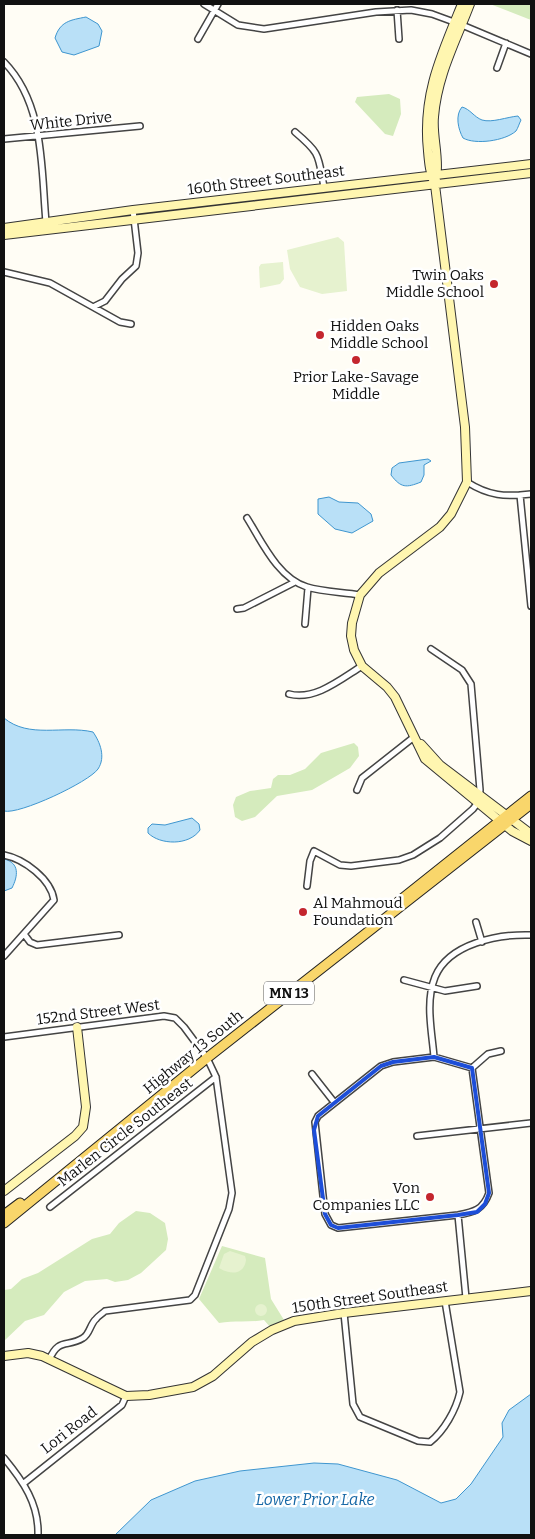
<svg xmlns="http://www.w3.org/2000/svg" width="535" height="1539" font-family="Bitter,serif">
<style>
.green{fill:#d5ebbd}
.pitch{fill:#e6f2cf}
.water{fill:#b9e0f7;stroke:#3f96cf}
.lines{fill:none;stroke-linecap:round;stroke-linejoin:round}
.street-casing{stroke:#444;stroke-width:8}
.secondary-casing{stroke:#333;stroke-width:10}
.primary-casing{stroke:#222;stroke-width:11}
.street{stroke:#fff;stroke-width:5}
.secondary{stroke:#fff6b0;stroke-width:8}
.primary{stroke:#f9d66b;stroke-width:9}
.marked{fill:none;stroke:#1d4ed8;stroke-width:4;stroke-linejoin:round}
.poi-dot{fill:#c4262e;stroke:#fff;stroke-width:2}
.labels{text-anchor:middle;stroke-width:5;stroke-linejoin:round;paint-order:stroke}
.shield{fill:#fff;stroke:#585858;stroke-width:1}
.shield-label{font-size:14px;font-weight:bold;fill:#111}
.street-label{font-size:15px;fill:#111;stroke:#fff}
.poi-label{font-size:15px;fill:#111;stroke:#fff;text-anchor:end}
.water-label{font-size:16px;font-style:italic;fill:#1768a6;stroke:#fff}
</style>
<rect width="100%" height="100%" fill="#fffdf5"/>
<path class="green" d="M490 4H531V20Z
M389 94 400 99 401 114 393 136 385 134 355 102 357 97Z
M354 743 358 747 359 756 350 768 338 775 312 790 277 796 255 817 242 821 235 817 233 805 236 797 250 791 271 788 273 779 278 775H290L305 769 321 753Z
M136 1211 150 1213 165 1223 168 1239 166 1250 141 1273 128 1280 115 1282 107 1279 85 1281 64 1292 44 1315 25 1321 4 1341V1290L11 1289 22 1279 38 1273 92 1239 110 1234 119 1223Z
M222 1246 265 1258 271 1299 284 1320 270 1327 264 1320C249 1323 234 1320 219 1323L199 1299Z"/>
<path class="pitch" d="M338 237 344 242 347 291 322 294 300 287 290 269 287 250Z
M283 262 284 279 280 284 260 288 259 267 261 264Z
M230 1251 245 1256 246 1260C244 1275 230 1275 219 1268L224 1254Z
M255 1310a6 6 0 1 1 12 0a6 6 0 1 1-12 0Z"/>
<path class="water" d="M86 17 98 24 102 31 99 46 74 55 62 52 55 38C60 21 71 20 86 17Z
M462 107C470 109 474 117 482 120 492 123 507 117 518 116L521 120C519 124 518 128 516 131 505 141 475 145 463 138 458 129 455 115 462 107Z
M428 459 431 461 424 465V475L421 482C406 488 401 488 391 475L392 468 399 463Z
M329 497 339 502 358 503 371 514 373 521 352 533 335 529 318 514V499Z
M4 718C29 739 63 725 93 732 100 742 106 757 98 769 89 782 19 815 4 811Z
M192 818 199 824 200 830C189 846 160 845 148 833V828L152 824 165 825Z
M4 859C20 863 18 876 12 888L4 891Z
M531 1394V1535H115L151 1500 195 1481 240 1471 314 1463 338 1464 397 1480 441 1503 456 1499 471 1484 503 1437 502 1423 509 1410Z"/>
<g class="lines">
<g class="street-casing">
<path id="street" d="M204 4 238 25 264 29 376 12 411 10 432 14 462 25 531 54
M397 10 399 39
M198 39 218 4
M4 62C45 104 41 168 46 222
M497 68 506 43
M295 132C321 154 318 155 324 187
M4 139 140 126
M4 272 50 283 120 322 131 324
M95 306 105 301 122 279 136 266 138 253 133 210
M467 482C489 496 505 497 531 494
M520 495 531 606
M247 518C262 542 278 578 307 587 323 592 343 592 360 595
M237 609 244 608 295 582
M305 624 308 588
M289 694C315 701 341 679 362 666
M357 790 362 778 414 737
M4 855C24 859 51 879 54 900L4 956
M307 886 310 861 314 851 340 865 351 866 399 860 413 855 440 838 473 809 479 801 480 790 471 684 462 670 431 649
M476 922 482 942
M24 934 30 942 37 945 119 935
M404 980 445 991 477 986
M4 1037 164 1016 175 1018 184 1027 207 1058 216 1077 232 1193 229 1209 195 1295 190 1300 105 1311C102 1314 98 1316 96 1319 90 1324 90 1334 83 1338 67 1348 59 1337 49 1360
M434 1057 472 1068 489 1193C483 1210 474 1212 458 1215L338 1228 331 1225 325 1214 315 1122 318 1116 381 1066 393 1062Z
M434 1057C432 1032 425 1002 435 977 449 943 499 934 531 935
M472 1068 488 1054 501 1051
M312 1074 334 1102
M417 1136 531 1123
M50 1207 216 1077
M458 1215 466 1298
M344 1313 353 1404 360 1417 418 1441 430 1442C444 1431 456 1410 460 1392L445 1301
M4 1458C23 1481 39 1504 38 1535
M24 1483 122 1405 126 1396"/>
</g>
<g class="secondary-casing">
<path id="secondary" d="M462 4C441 55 422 95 428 151 429 163 430 174 435 185L465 427 467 482 451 514 440 527 379 573 360 595 352 623 351 636 354 650 362 666 387 687 395 697 425 759 512 831 531 841
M436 178C440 159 432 136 434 117 437 76 456 41 470 4
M4 228 133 210 531 164
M4 235 531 173
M421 744 440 765 531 834
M4 1191 75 1136 83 1127 86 1107 77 1027
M4 1356 28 1353 42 1356 126 1396 149 1395 193 1387 213 1376 252 1342 272 1330 294 1321 344 1313 531 1291"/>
</g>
<g class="primary-casing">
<path id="primary" d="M398 902 531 796
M4 1215 20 1203
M4 1223 207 1058 531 804"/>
</g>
<use href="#street" class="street"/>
<use href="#secondary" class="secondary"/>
<use href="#primary" class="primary"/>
</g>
<path class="marked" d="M434 1057 472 1068 489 1193 485 1204 477 1212 458 1215 338 1228 331 1225 325 1214 314 1130 318 1116 381 1066 393 1062Z"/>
<g class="poi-dot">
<circle cx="494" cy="284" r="5"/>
<circle cx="320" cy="335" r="5"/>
<circle cx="356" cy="360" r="5"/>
<circle cx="303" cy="912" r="5"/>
<circle cx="430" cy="1197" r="5"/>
</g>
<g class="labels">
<rect class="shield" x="264" y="981.5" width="50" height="23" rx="4"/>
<g class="shield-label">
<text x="289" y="998">MN 13</text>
</g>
<g class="street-label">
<text transform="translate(71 121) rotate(-6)" y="5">White Drive</text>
<text transform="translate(266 180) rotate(-7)" y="5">160th Street Southeast</text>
<text transform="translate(98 1012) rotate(-7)" y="5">152nd Street West</text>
<text transform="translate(193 1052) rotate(-39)" y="5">Highway 13 South</text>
<text transform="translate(125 1132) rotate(-38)" y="5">Marlen Circle Southeast</text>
<text transform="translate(370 1297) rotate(-8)" y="5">150th Street Southeast</text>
<text transform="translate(69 1430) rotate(-38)" y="5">Lori Road</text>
</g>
<g class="poi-label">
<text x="484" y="280">Twin Oaks<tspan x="484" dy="17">Middle School</tspan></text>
<text x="330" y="331" text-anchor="start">Hidden Oaks<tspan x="330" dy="17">Middle School</tspan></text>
<text x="356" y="382" text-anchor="middle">Prior Lake-Savage<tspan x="356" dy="17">Middle</tspan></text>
<text x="313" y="908" text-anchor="start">Al Mahmoud<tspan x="313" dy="17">Foundation</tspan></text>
<text x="420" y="1193">Von<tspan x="420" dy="17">Companies LLC</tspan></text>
</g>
<g class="water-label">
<text x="315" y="1505">Lower Prior Lake</text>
</g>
</g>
<rect width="535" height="1539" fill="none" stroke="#111111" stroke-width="10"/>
</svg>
